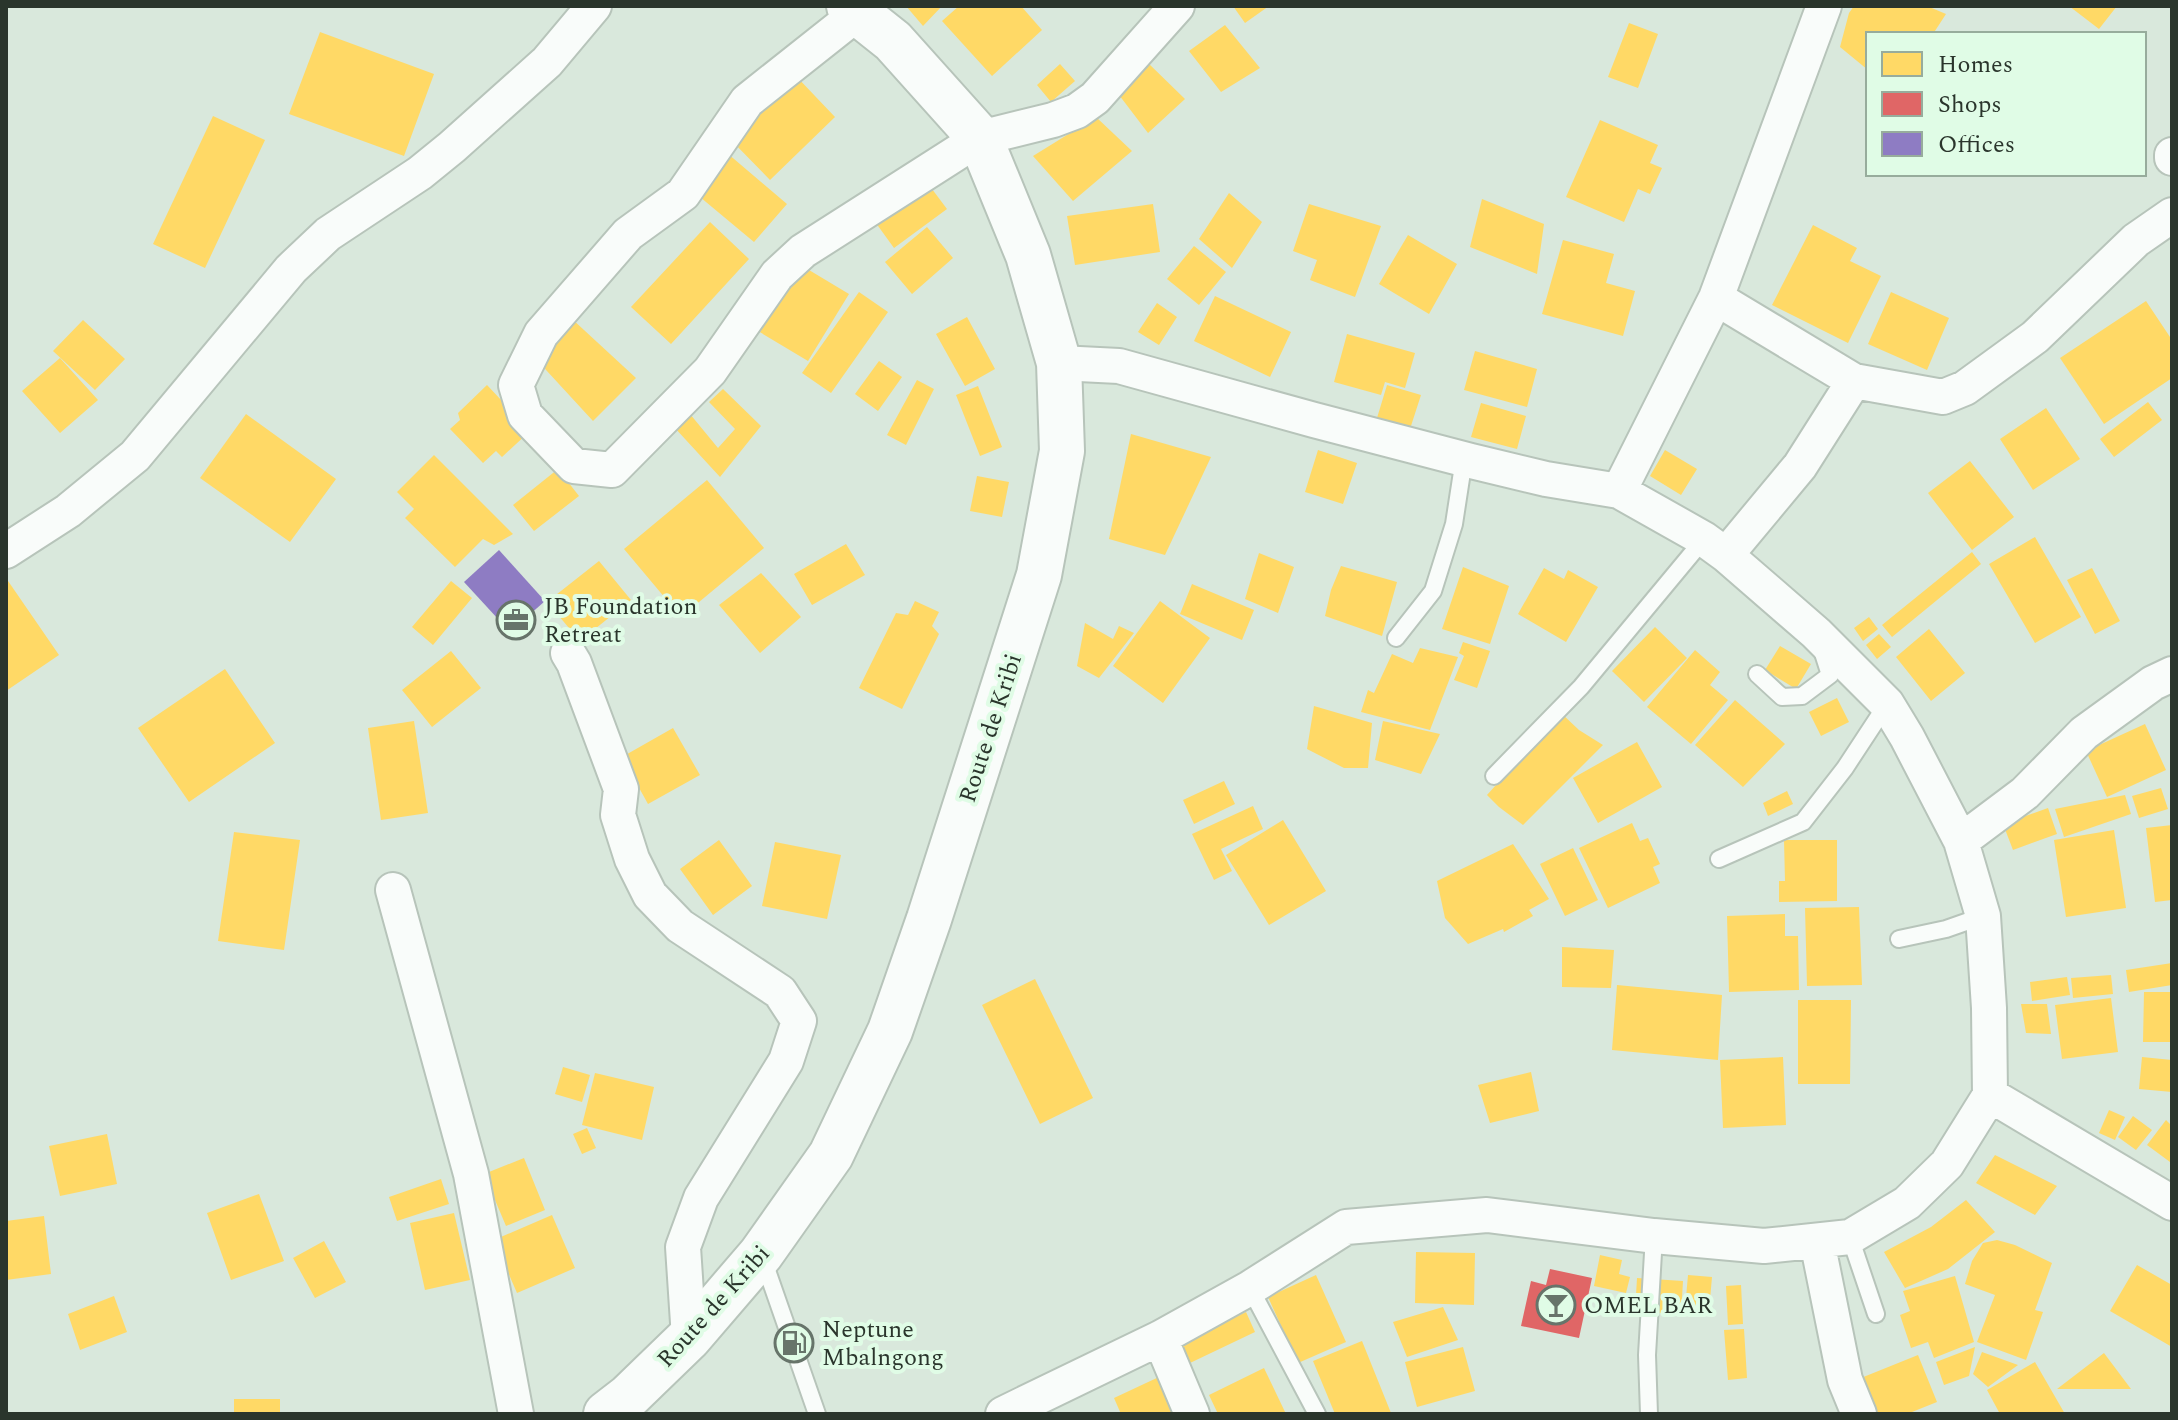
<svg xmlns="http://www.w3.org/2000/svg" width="2178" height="1420" font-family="Spectral,serif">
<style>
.homes{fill:#ffd966}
.shops{fill:#e06666}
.offices{fill:#8e7cc3}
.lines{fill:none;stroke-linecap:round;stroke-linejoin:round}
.service-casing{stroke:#b7c4ba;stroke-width:20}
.minor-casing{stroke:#b7c4ba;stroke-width:38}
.primary-casing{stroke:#b7c4ba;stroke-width:48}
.service{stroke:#f9fcfa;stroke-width:16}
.minor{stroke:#f9fcfa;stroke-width:34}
.primary{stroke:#f9fcfa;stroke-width:44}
.labels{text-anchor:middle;stroke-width:8;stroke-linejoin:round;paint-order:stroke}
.poi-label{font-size:24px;fill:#2a352c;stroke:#e0fce6;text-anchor:start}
.street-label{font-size:24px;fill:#2a352c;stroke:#e0fce6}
</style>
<rect width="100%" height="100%" fill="#d9e8dc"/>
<path class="homes" d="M906 6H942L923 26Z
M959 6H1021L1042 30 992 76 942 21Z
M1233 6H1269L1245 23Z
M1854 6H1927L1946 14 1933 34H1868V70L1840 47 1849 13Z
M2069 6H2117L2099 29Z
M1629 23 1658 34 1638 88 1608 77Z
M1225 25 1260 68 1221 92 1189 51Z
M320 32 434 74 404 156 289 114Z
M1146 61 1185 99 1148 133 1116 91Z
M1060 64 1075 81 1051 102 1037 85Z
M795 75 835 117 770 180 729 138Z
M213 116 265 140 205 268 153 244Z
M1096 117 1132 151 1073 201 1033 156Z
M1600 120 1658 145 1650 163 1662 168 1650 194 1638 189 1624 222 1566 197Z
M727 153 787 204 754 242 694 192Z
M926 181 947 209 894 248 873 219Z
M1229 193 1262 222 1232 268 1199 239Z
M1482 199 1544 224 1537 274 1470 247Z
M1153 204 1160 252 1075 265 1067 216Z
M1309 204 1381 226 1355 297 1310 280 1317 260 1293 251Z
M710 222 749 259 671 344 631 307Z
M1813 225 1857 248 1850 261 1881 276 1848 343 1772 305Z
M927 227 953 258 912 294 885 262Z
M1408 235 1457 264 1429 314 1379 284Z
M1563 240 1614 254 1606 283 1635 291 1623 336 1542 314Z
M1194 246 1226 272 1199 305 1167 279Z
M799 264 849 294 808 361 758 331Z
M859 292 888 312 831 393 802 373Z
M1891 292 1949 318 1927 370 1868 344Z
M1215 296 1291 332 1270 377 1194 341Z
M2146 301 2172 340V378L2104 424 2060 358Z
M1157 303 1177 317 1159 345 1138 332Z
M967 317 995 369 965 386 936 334Z
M571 318 636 378 593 421 535 358Z
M83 320 125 359 95 390 53 351Z
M1347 334 1415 353 1405 388 1385 382 1381 395 1334 382Z
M1475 351 1537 369 1527 407 1464 390Z
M60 358 98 400 60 433 22 391Z
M879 361 902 377 878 411 855 394Z
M917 380 934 389 906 445 887 435Z
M487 385 530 431 502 457 496 451 483 463 450 429 460 420 458 413Z
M1387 385 1421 395 1410 429 1377 418Z
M978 386 1002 447 980 456 956 395Z
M723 389 761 426 720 477 674 427 690 414 718 448 735 429 709 402Z
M2148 402 2162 420 2114 457 2100 439Z
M1481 403 1526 416 1517 449 1471 437Z
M2046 408 2080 459 2033 490 2000 439Z
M246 414 336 479 290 542 200 478Z
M1131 434 1211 457 1165 555 1109 539Z
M1318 450 1357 463 1343 504 1305 492Z
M1665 450 1697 469 1681 495 1650 476Z
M434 455 513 534 494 545 483 539 455 567 405 518 414 509 397 492Z
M1970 461 2014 517 1972 550 1928 493Z
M558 469 579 496 534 531 513 505Z
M977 476 1009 482 1002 517 970 511Z
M707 480 764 548 681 617 624 549Z
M2035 537 2081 617 2035 643 1989 564Z
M846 544 865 575 812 605 794 574Z
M1972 552 1981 564 1892 637 1882 625Z
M1259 553 1294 567 1278 613 1245 599Z
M599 561 631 600 580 641 547 602Z
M1341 566 1397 582 1382 636 1325 616 1331 590Z
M1463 567 1509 586 1490 644 1442 629Z
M1544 568 1564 579 1568 570 1598 587 1566 642 1518 614Z
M2092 568 2120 621 2095 634 2067 580Z
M761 573 801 617 760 653 719 605Z
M6 578 59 655 6 691Z
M451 581 472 598 433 645 412 627Z
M1192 584 1254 610 1242 640 1180 614Z
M915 601 939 612 932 626 939 634 902 709 859 688 896 613 908 615Z
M1160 601 1210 638 1163 703 1113 666Z
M1869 617 1878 629 1863 641 1854 628Z
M1085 623 1113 639 1119 626 1134 633 1099 678 1077 666Z
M1655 627 1687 658 1644 702 1612 671Z
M1929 629 1965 673 1931 701 1896 657Z
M1879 634 1891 647 1877 659 1866 645Z
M1463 642 1490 651 1477 688 1454 680 1464 656 1459 653Z
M1780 646 1811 664 1796 689 1765 670Z
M1420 648 1458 657 1430 730 1361 712 1368 690 1374 693 1392 654 1413 663Z
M1695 650 1720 672 1710 685 1728 700 1691 744 1647 707Z
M451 651 481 688 432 727 402 690Z
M225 669 275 743 189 802 138 728Z
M1837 698 1849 722 1821 736 1809 712Z
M1735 700 1785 744 1743 787 1695 745Z
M1314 706 1372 723 1368 768H1344L1307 749Z
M1561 713 1579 730 1603 745 1523 825 1499 807 1487 795Z
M414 721 428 813 381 820 368 728Z
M1383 721 1440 734 1421 774 1375 760Z
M2145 724 2166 770 2107 797 2086 751Z
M673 728 700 775 648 804 622 757Z
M1637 742 1662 787 1598 823 1573 778Z
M1224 781 1235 804 1194 824 1183 800Z
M2161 788 2168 809 2139 818 2132 796Z
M1787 791 1793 804 1768 816 1763 803Z
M2125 795 2131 814 2064 837 2055 809Z
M1253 806 1263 829 1221 849 1232 871 1214 880 1192 834Z
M2048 808 2057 834 2013 850 2003 824Z
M1283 820 1326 891 1269 925 1226 855Z
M1632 823 1640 841 1648 838 1660 864 1653 867 1660 883 1608 908 1579 848Z
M2172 825V900L2155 902 2146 828Z
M2114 830 2126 908 2066 917 2054 840Z
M234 832 300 840 284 950 218 941Z
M719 840 752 886 713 915 680 869Z
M1784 840H1837V901L1779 902V881H1785Z
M775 842 841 855 827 919 762 906Z
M1513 844 1549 899 1529 910 1533 916 1504 932 1503 929 1468 944 1445 918 1437 881Z
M1573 848 1598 900 1565 916 1540 864Z
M1859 907 1862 985 1807 986 1805 908Z
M1785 914V936H1798L1799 990 1729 992 1727 916Z
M1562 947 1614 950 1611 988 1562 987Z
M2172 963V985L2129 992 2126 970Z
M2111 975 2113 994 2073 998 2071 978Z
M2067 977 2070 995 2032 1001 2030 982Z
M1035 979 1093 1098 1040 1124 982 1005Z
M1617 985 1722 995 1718 1060 1612 1050Z
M2144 992H2172V1042H2143Z
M2111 998 2118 1052 2062 1059 2055 1005Z
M1798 1000H1851L1850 1084H1798Z
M2021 1004H2047L2051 1034 2026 1033Z
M1783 1057 1786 1125 1723 1128 1720 1060Z
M2142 1057 2172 1060V1092L2139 1089Z
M563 1067 590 1075 582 1102 555 1094Z
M1531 1072 1539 1111 1490 1123 1478 1085Z
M595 1073 654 1087 642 1140 582 1125Z
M2109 1110 2125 1117 2115 1140 2099 1133Z
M2133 1116 2152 1130 2136 1150 2118 1137Z
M2166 1120 2172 1126V1159L2170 1162 2147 1145Z
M587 1128 596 1148 582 1154 573 1134Z
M107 1134 117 1184 60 1196 49 1146Z
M1995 1155 2057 1186 2035 1215 1976 1183Z
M524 1158 545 1210 506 1226 484 1174Z
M441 1179 449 1204 397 1221 389 1197Z
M259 1194 284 1261 231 1280 207 1213Z
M1966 1200 1995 1232 1948 1269 1905 1288 1884 1252 1931 1227Z
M454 1213 470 1280 425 1290 410 1223Z
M552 1215 575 1268 517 1293 494 1240Z
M44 1216 51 1274 6 1280V1221Z
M1997 1240 2015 1245 2052 1263 2035 1310 2043 1312 2026 1360 1977 1342 1995 1295 1965 1284 1972 1261 1983 1243Z
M324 1241 346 1282 315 1298 293 1258Z
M1416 1252 1475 1253 1474 1305 1415 1303Z
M1600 1255 1622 1260 1619 1274 1630 1277 1626 1293 1594 1286Z
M2137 1265 2172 1285V1347L2110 1311Z
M1316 1275 1346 1342 1298 1363 1268 1297Z
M1688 1275 1712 1277 1709 1311 1685 1309Z
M1955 1276 1974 1342 1934 1358 1928 1342 1911 1348 1900 1315 1910 1311 1903 1291Z
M1637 1278 1683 1281 1681 1314 1635 1312Z
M1741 1285 1743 1324 1728 1325 1726 1286Z
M114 1296 127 1332 80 1350 68 1314Z
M1443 1307 1458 1340 1407 1357 1393 1322Z
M1246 1312 1255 1332 1190 1363 1181 1343Z
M1744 1329 1747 1378 1728 1380 1724 1330Z
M1362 1341 1391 1413 1335 1414 1313 1361Z
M1463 1347 1475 1391 1417 1407 1405 1362Z
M1975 1347 1969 1376 1944 1385 1936 1362Z
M1982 1352 2018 1365 1988 1387 1973 1374Z
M2104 1353 2131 1389H2057Z
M1918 1355 1937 1402 1907 1414H1869L1856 1380Z
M2035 1362 2065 1414H2000L1987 1390Z
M1264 1368 1286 1414H1218L1209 1395Z
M1161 1376 1179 1414H1121L1114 1398Z
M234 1399H280V1414H234Z"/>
<path class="shops" d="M1550 1269 1592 1278 1579 1338 1521 1326 1531 1281 1546 1285Z"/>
<path class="offices" d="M499 550 545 601 510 632 464 582Z"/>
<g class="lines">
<g class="service-casing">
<path id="service" d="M1396 638 1433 591 1454 524 1464 459
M1757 674 1782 697 1802 696 1830 675 1822 650
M1494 776 1581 687 1704 539
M1719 859 1803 822 1845 768 1887 704
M1899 939 1946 929 1983 916
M1850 1237 1876 1314
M763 1259 817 1414
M1250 1288 1317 1414
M1649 1414 1647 1355 1654 1236"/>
</g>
<g class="minor-casing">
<path id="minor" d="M858 13 747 101 683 194 628 234 541 334 516 385 525 415 574 466 612 470 710 371 777 275 803 251 980 138 1053 120 1077 111 1095 98 1177 6
M2172 155V158
M1716 298 1854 381 1943 397 1965 388 2035 337 2136 240 2172 215
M1619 491 1716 298 1824 6
M6 551 68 511 135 456 291 269 328 234 420 173 452 147 547 62 594 6
M1726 555 1800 466 1854 381
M568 653 574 663 621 789 618 815 632 859 650 895 680 926 780 992 799 1021 786 1061 701 1198 683 1247 689 1338
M1961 841 2025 793 2084 733 2153 683 2172 674
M393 890 471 1174 516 1414
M1990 1095 2172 1203
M1817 1241 1845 1380 1859 1414
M1160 1338 1192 1414
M1003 1414 1160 1338 1250 1288 1346 1227 1487 1215 1654 1236 1764 1246 1850 1237 1907 1203 1947 1164 1990 1095 1989 1008 1983 916 1961 841 1907 737 1887 704 1816 633 1726 555 1704 539 1619 491 1546 479 1471 461 1314 420 1119 366 1059 363"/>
</g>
<g class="primary-casing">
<path id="primary" d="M606 1414 628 1397 689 1338 761 1254 831 1155 890 1031 929 919 1039 575 1062 451 1059 363 1028 255 980 138 893 41 849 6"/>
</g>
<use href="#service" class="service"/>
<use href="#minor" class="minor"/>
<use href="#primary" class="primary"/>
</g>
<defs>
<g id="office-ring" transform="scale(2)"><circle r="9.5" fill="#e0fce6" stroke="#67746a" stroke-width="1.5"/><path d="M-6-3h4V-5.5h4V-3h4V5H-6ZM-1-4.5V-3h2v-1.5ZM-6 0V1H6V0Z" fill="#67746a"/></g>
<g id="bar-ring" transform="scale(2)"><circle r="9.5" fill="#e0fce6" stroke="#67746a" stroke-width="1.5"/><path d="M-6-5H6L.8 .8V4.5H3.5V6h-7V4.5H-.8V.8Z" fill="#67746a"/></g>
<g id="fuel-ring" transform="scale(2)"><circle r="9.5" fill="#e0fce6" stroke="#67746a" stroke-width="1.5"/><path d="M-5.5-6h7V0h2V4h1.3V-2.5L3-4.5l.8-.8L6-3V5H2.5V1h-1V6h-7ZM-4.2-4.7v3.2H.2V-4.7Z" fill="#67746a"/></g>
</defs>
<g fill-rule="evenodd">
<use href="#office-ring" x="516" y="620"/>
<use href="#bar-ring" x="1556" y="1305"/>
<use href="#fuel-ring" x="794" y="1343"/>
</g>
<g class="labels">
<g class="poi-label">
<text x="544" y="614">JB Foundation<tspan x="544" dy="28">Retreat</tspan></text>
<text x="1584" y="1313">OMEL BAR</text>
<text x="822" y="1337">Neptune<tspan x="822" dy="28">Mbalngong</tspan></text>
</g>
<g class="street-label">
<text transform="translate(990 728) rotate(-72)" y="8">Route de Kribi</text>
<text transform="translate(713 1306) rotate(-48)" y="8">Route de Kribi</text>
</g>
</g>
<rect width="2178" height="1420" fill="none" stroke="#2a352c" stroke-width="16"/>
<rect x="1866" y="32" width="280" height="144" fill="#e0fce6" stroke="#97ac9c" stroke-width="2"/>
<rect x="1882" y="52" width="40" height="24" fill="#ffd966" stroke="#97ac9c" stroke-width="2"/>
<text x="1938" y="72" font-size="24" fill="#2a352c">Homes</text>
<rect x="1882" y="92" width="40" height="24" fill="#e06666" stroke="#97ac9c" stroke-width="2"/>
<text x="1938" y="112" font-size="24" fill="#2a352c">Shops</text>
<rect x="1882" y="132" width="40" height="24" fill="#8e7cc3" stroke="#97ac9c" stroke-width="2"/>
<text x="1938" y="152" font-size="24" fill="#2a352c">Offices</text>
</svg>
